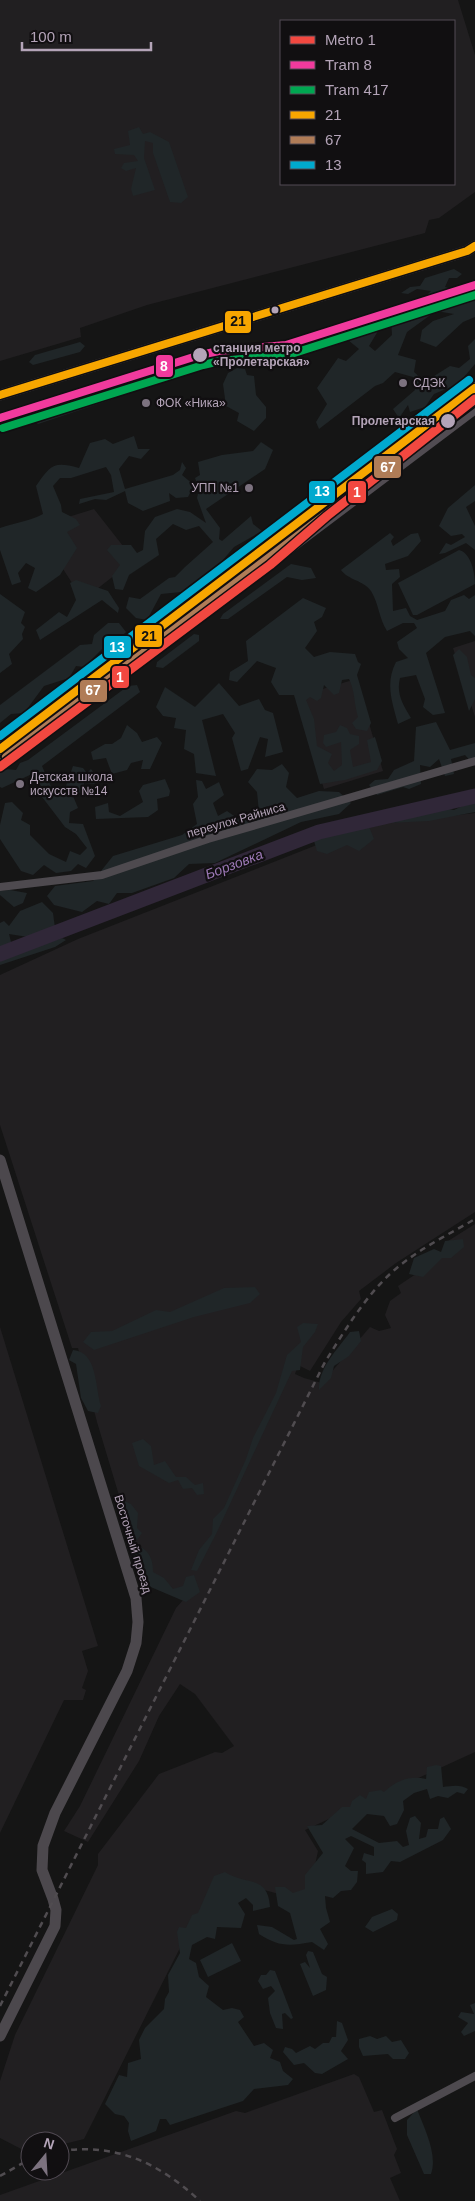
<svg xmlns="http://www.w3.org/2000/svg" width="475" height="2201" font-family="Helvetica,sans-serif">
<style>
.built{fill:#211f21;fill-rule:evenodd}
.green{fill:#202628}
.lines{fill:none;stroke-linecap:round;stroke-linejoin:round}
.river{stroke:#302738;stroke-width:15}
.street{stroke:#4e4a4f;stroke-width:8}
.secondary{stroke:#4c484d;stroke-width:11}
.primary{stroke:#514c52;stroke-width:12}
.rail{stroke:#504c50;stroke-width:2.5;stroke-dasharray:6 5;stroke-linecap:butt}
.bus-1-casing{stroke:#110f11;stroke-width:11}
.bus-2-casing{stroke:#110f11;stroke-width:11}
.bus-3-casing{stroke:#110f11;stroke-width:11}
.bus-1{stroke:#f7a600;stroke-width:8}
.bus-2{stroke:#b07c57;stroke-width:8}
.bus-3{stroke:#00a9ce;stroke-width:8}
.tram-1-casing{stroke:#110f11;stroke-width:11}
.tram-2-casing{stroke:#110f11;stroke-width:11}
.tram-1{stroke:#f13a9d;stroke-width:8}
.tram-2{stroke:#00a651;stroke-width:8}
.metro-1-casing{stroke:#110f11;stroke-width:12}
.metro-1{stroke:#f24840;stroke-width:9}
.bus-dot{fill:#b4a4b8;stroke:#110f11;stroke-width:2}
.poi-dot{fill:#7c727f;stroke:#110f11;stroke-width:2}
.labels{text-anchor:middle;stroke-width:4.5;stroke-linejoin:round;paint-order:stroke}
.stop-label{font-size:12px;font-weight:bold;fill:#b4a4b8;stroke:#110f11;text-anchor:start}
.poi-label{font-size:12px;fill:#b4a4b8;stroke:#110f11;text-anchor:start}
.street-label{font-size:12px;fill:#b4a4b8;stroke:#110f11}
.water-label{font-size:14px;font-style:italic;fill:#9c78b6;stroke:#110f11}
.line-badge{stroke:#110f11;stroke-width:2}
.badge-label{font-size:14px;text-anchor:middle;font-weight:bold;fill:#fff}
.pale-badge-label{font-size:14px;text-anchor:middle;font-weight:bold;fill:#111}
</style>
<rect width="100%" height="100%" fill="#151515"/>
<path class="built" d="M0 0H458L475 55V192L439 218 429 220 425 233 147 305 80 328 81 337 0 361ZM281 21H454V184H281Z
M94 509 134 560 83 600 36 527Z
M475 641V717L453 648Z
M356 679 383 771 324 789 296 697Z
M475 813V1212L396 1263 359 1291 361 1299 341 1322 310 1371 298 1365 295 1374 304 1378 322 1383 370 1327 379 1331 391 1328 385 1315 390 1301 401 1293 398 1286 453 1249 448 1241 475 1224V1752L305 1830 318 1851 310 1889 290 1897 235 1882 195 1918 84 2139 60 2145V2141H30V2152H27L0 2138V2081L15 2035 98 1865V1854L159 1774 215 1752 222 1753 234 1746 195 1694 180 1684 159 1716 139 1761 88 1842 64 1831 80 1806 176 1608 184 1599 145 1582 97 1422 78 1348H72L0 1125V975L78 939 365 826Z
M0 1327 98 1646 82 1651 88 1671 82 1688 86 1690 83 1700H64L0 1833Z
M354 2074 359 2077 374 2112 382 2110 397 2149 394 2155 401 2173 390 2178 400 2201H0V2195L236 2111 245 2113Z"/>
<path class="green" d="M139 127 143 134 150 132 169 142 188 197 181 203 170 202 153 153V143L145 141 144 158 155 190 133 196 131 189 136 168 126 171 121 168 124 163 138 161 134 155 115 154 114 149 130 145 128 131Z
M454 269 462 274 457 278H449L445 287 452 289 475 281V317L463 322 436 347 420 341 422 330 433 321 454 314 436 311 407 332 398 355 416 360 414 372 430 386 431 378 450 366 459 368 470 359 468 346 475 339V364L458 384 434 394 425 407 410 412 408 405 399 418 393 409 415 390 413 377 395 372 383 383 375 386 319 429 316 422 327 404 317 388 338 358 346 361 359 349 348 340 355 329 371 314 378 331 369 346 375 351 392 335 391 318 398 304 415 307 431 291 417 289 408 294 401 293 410 287 420 286 425 278Z
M80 342 85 346 80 352 33 365 29 362 35 355Z
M237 368 245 369 247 375 254 376 256 395 266 407V418L254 431 237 421 239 413 226 406 223 384 228 373Z
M109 383 115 389 113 399 38 424 34 420 40 410 54 414 59 407H65C74 400 88 390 99 395Z
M134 436 138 449H150L141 459 129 456 119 469 125 489 173 475 180 470 182 462 186 468 182 475 194 485 188 497 176 498 169 493 170 501 143 511 128 503 125 491 106 500 95 499 79 504 80 499 114 492 111 475 106 467 71 478H60L53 486 61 505 62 512 76 519 80 525 67 532 77 548 60 575 36 592 28 588 35 568 26 563 18 573 21 582 12 585 0 550V528C14 523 30 521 43 514L36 486C51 465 53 461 79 468L90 443 105 439 113 444Z
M261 442 273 450 265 469 206 509 220 528 219 539 222 541 251 516 253 524 262 531 234 547 222 561 181 592 161 594 147 620 136 618 126 608 129 597 140 599 169 578 175 577 185 567 213 542 199 526 186 530 173 524 156 539 159 555 129 575 123 590 115 589 112 576 120 565 107 550 111 545H131L137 553 143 550 145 531 155 517 177 509 190 512 206 523 197 498 199 489 195 478 200 475 198 462 222 455 253 451Z
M475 485V501L466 507 475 526V550L466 543 445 553 439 554 446 543 451 545 465 537 462 534 451 536 439 526 448 508Z
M390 533 394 537 391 541 393 546 411 534 418 533 421 541 408 556 385 564 386 570 399 569 400 577 392 584 393 611 406 608 410 616 417 620 445 611 451 600 464 595 469 599 475 595V636L470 631 445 637 426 653 445 713 433 715 423 707 425 699 416 675 400 678C396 694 403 705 411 718L398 724C392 702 385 683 396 662L408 658 399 649 397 642 417 628 414 623H403L387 631C379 619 379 604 371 591 363 580 348 580 341 570Z
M459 550C471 553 475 573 475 584L417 615H413L398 583Z
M291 564 311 568 316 578 302 580 287 577 228 619H220L223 614Z
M76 580 108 591 119 608 118 613 102 600 40 640 36 630 59 612 67 617 76 600 70 583Z
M0 594 25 612 21 623 25 627 22 634 23 639 9 654 12 664 0 673Z
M303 598 326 608 322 617 314 622 317 631 305 648 314 657 330 652 355 654 358 662 361 664 357 675 371 723 367 731 356 729 352 723 358 717C354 704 355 691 349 679L342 680 339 693 334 695 324 685 321 698 317 701 310 697 306 700 314 719 317 746 332 754 328 763 334 771 342 765 341 742 326 747 323 743 324 735 336 732 340 725 347 728 350 734 359 736V744L350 750 353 767 371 762 367 740 375 737 382 761 377 770 345 780 320 784 294 695H279L271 682 276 668 257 661 237 682 229 680 230 672 248 661 246 641Z
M108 623H119L126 632 110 647 102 649 84 667 76 666 69 678 44 686 24 713 11 714 0 723V705L80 645 92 644 94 635Z
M194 634 199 635V641L163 668 156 667 157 662Z
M459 649 467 657 471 675 475 678V699L469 711 453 655Z
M219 683 239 706 259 699 265 710 273 713 283 752 265 757 268 739 260 737 248 769 241 771 232 738 235 733 223 714 202 720 216 776 196 773 194 754 184 749 186 730 174 728 176 718 163 716 156 707 165 687 195 707Z
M137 685 140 692 42 766 53 791 66 786 73 766 83 768 87 773 91 769 98 778 94 784 84 783V791L73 796 78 808 70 812 69 823 83 824 95 856 86 868 78 864 71 871 56 873 44 865 33 875 21 871 0 839V825L5 803 12 802 23 813 21 820 30 825V835L49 854 66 862 70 851 80 855 87 848 76 834 65 827 36 789 41 786 32 774 2 788 0 787V773L5 769 16 770 20 763 28 760 128 686Z
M436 722 450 750 475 743V766L465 755 451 759 454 774 445 776 439 759 430 767 420 765 421 784 409 789 403 787 377 795 369 785 375 780 388 779 394 770 414 761 416 727Z
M127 725 137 733 142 742 157 737 162 743 150 769H141L143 760 131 763 127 770 112 774 106 758 93 760 91 752 105 744H112L121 738Z
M282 764 289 773 286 787 297 798 319 791 339 792 351 803 339 814 301 822 215 863 189 864 174 878 132 893H117L109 904 97 901 82 912 54 905 47 896 55 886 93 881 113 856 182 835 197 824 193 804 198 797 196 780 202 781 206 789 219 782 224 795 213 803 218 816 227 811 237 818 259 812 257 792 248 782 257 769 272 770Z
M165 779 170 791 169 796 157 799 158 810 148 817 96 819 95 807 108 803 109 812 120 816 143 802 139 791 143 785Z
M475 800V812L429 821 368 824 374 839 359 851 347 845 327 854 317 851 314 841 351 828 364 814H384L397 819 410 809 431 812 439 807 454 810Z
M10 890 27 893 23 903 14 907 0 895V891Z
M42 902 53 913 55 928 28 937 9 934 14 954 62 938 66 940 55 947 0 965V923L4 921 9 926 20 911Z
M463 1239 464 1247 451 1258H442L423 1277 409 1274 414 1258 434 1249 441 1252 445 1241Z
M255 1287 260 1294 250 1303 194 1317 94 1350 83 1342 91 1332 112 1331 156 1310 170 1312 224 1288Z
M303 1323 318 1324 315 1332 303 1347 300 1370 292 1371 217 1532 197 1571 191 1570 199 1550 212 1534 213 1519 224 1508 246 1459 253 1438 276 1393 287 1355 301 1342 297 1327Z
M359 1331 361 1341 349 1356 334 1366 331 1378 319 1390C318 1368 338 1349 350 1332Z
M73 1350C98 1352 95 1388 101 1406L98 1413 88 1411 81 1398 76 1364 69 1360Z
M143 1439 151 1446 154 1465 165 1461 176 1477H186L195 1485 203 1483 204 1494 197 1495 192 1488 183 1489 178 1480 169 1483 139 1466 132 1443Z
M124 1501 131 1504 138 1513 137 1528 142 1533 137 1540 128 1538 124 1525 127 1518 118 1509Z
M141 1547C151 1553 153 1562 153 1572L164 1578 173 1589 183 1586 186 1577 194 1575 200 1592 186 1602 146 1585 134 1555Z
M436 1765 441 1766 443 1787C452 1786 460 1784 468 1789L464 1794 457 1792 448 1798 438 1796 430 1799 427 1789 414 1793 403 1801 404 1810 397 1824 390 1826 384 1816 367 1814 352 1829 379 1843 397 1841 403 1847 409 1845 406 1831 410 1818 415 1816 421 1823 419 1839 426 1837 428 1829H438L440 1819 444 1817 451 1829 443 1840 400 1862 391 1861 383 1872 366 1874V1863L362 1860 364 1853 374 1856V1847L351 1836 345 1839 354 1848 345 1866 351 1871H358L357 1882 351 1890 341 1891 333 1898 325 1896 326 1908 330 1922 320 1929 328 1944 324 1950 312 1942C289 1946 279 1947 259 1934L257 1925 272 1927 294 1940 297 1939 290 1913 278 1906 275 1887H285L293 1893 305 1889V1875L323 1853 307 1826 322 1825 342 1807H350L352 1801 360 1795 366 1799 369 1792 381 1790 384 1792C396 1781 409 1775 426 1779L427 1767Z
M225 1872C246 1886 268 1874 270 1907L253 1911V1905L246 1898 238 1903 245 1914 241 1928 217 1927 215 1939 207 1937 192 1945 189 1959 196 1963 199 1977 209 1986 206 1997 223 2010 232 2008 240 2010 244 2017 238 2022 254 2046 264 2043 273 2050 270 2058 280 2062 283 2071 293 2079 288 2085 254 2089 243 2101 170 2125 166 2119H160L156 2131 131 2141 128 2131 129 2123 124 2116 115 2114 105 2104 119 2075 127 2077 128 2063 141 2059 139 2040 145 2028 164 2009 165 1999 169 1992 168 1975 180 1953 177 1932 179 1927 186 1928 192 1915 198 1913 214 1876Z
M392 1909 398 1914 397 1920 373 1932 365 1927 372 1917Z
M232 1943 241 1961 208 1977 200 1960Z
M308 1951 313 1952 322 1974 327 1977 326 1990 313 1996 300 1964 305 1962 310 1968 306 1955Z
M270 1970 275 1971 293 2018 291 2019 285 2013 282 2014 283 2029 276 2028 270 2013 268 1998 275 1991 271 1986 263 1989 258 1981 261 1975H266Z
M475 2003V2031L464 2036 461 2032 468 2023 458 2017 461 2012 474 2014 470 2005Z
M337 2021 342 2023 348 2040 341 2051 348 2059 322 2074 315 2073 304 2063 294 2065 283 2052 285 2047 292 2049 296 2053 310 2046 315 2049 323 2043H329L332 2037H336Z
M370 2036 377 2039 386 2036 392 2042 401 2040 409 2053 405 2059H393L388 2054 363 2056 359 2047V2039Z
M417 2109C424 2128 438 2154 431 2174H424L407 2135V2120Z"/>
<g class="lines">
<path class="river" d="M0 954 319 832 475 796"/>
<path class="street" d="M0 887 102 875 208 839 475 761
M395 2118 475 2076"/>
<path class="secondary" d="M0 395 467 251 475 246
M0 1160 136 1598 138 1622 136 1643 127 1671 55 1813 43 1846 42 1870 53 1899 56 1910 55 1926 0 2036"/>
<path class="primary" d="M0 749 475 388
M0 766 475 408"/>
<path class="rail" d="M0 2006 325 1362C347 1327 370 1288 403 1263 425 1246 451 1233 475 1219
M60 2151C117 2143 159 2163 200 2201
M0 2176 30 2159"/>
<g class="bus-1-casing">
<path id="bus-1" d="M0 395 467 251 475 246
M0 749 475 388"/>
</g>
<g class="bus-2-casing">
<path id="bus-2" d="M6 757 475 401"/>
</g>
<g class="bus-3-casing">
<path id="bus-3" d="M0 736 469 380"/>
</g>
<use href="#bus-1" class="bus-1"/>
<use href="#bus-2" class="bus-2"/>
<use href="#bus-3" class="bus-3"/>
<g class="tram-1-casing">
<path id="tram-1" d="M0 418 200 355 219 351 286 345 475 285"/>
</g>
<g class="tram-2-casing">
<path id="tram-2" d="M3 428 203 365 220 361 288 355 475 295"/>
</g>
<use href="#tram-1" class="tram-1"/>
<use href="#tram-2" class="tram-2"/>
<g class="metro-1-casing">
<path id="metro-1" d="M0 767 270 565 327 516 475 399"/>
</g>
<use href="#metro-1" class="metro-1"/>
</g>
<g class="bus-dot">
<circle cx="275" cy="310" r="4.5"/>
<circle cx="200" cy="355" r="8"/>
<circle cx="448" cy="421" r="8"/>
</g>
<g class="poi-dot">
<circle cx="403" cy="383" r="5"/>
<circle cx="146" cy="403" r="5"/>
<circle cx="249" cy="488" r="5"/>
<circle cx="20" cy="784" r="5"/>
</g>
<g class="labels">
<g class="stop-label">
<text x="213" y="352">станция метро<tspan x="213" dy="14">«Пролетарская»</tspan></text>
<text x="435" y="425" text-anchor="end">Пролетарская</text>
</g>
<g class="poi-label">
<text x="413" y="387">СДЭК</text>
<text x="156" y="407">ФОК «Ника»</text>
<text x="239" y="492" text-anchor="end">УПП №1</text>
<text x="30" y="781">Детская школа<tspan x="30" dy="14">искусств №14</tspan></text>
</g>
<g class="street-label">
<text transform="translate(236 820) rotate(-16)" y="4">переулок Райниса</text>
<text transform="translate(133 1544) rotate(73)" y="4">Восточный проезд</text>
</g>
<g class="water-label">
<text transform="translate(234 864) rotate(-21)" y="5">Борзовка</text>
</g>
</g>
<g class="line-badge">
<rect x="224" y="310" width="28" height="24" rx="5" fill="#f7a600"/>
<rect x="155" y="354" width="19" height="24" rx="5" fill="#f13a9d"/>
<rect x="373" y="455" width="29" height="24" rx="5" fill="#b07c57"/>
<rect x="308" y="480" width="28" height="24" rx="5" fill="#00a9ce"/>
<rect x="347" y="480" width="20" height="24" rx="5" fill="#f24840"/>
<rect x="134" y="624" width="29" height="24" rx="5" fill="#f7a600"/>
<rect x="103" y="635" width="29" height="24" rx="5" fill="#00a9ce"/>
<rect x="111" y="665" width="19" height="24" rx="5" fill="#f24840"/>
<rect x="79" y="679" width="29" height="24" rx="5" fill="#b07c57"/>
</g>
<g class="badge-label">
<text x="164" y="371">8</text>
<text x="388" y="472">67</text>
<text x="322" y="496">13</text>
<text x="357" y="497">1</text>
<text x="117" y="652">13</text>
<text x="120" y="682">1</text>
<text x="93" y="695">67</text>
</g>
<g class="pale-badge-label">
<text x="238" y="326">21</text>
<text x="149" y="641">21</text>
</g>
<rect x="280" y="20" width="175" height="165" fill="#110f11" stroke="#524b54"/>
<rect x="290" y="36" width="25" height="8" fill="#f24840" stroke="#524b54"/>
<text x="325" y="45" font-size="15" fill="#b4a4b8">Metro 1</text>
<rect x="290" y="61" width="25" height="8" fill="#f13a9d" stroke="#524b54"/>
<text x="325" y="70" font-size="15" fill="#b4a4b8">Tram 8</text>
<rect x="290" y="86" width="25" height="8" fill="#00a651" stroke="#524b54"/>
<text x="325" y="95" font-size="15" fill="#b4a4b8">Tram 417</text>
<rect x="290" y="111" width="25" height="8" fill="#f7a600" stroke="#524b54"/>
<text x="325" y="120" font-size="15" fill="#b4a4b8">21</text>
<rect x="290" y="136" width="25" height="8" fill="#b07c57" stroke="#524b54"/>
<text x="325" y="145" font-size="15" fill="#b4a4b8">67</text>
<rect x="290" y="161" width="25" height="8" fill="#00a9ce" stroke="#524b54"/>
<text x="325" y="170" font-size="15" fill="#b4a4b8">13</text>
<g transform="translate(45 2156) rotate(18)"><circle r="24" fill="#110f11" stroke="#524b54"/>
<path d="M0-4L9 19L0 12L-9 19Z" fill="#7c727f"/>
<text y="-8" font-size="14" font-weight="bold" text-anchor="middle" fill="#b4a4b8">N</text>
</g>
<path d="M22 42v8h129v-8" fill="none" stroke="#b4a4b8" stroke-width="2.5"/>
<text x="30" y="42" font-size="15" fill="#b4a4b8" stroke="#110f11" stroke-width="4" paint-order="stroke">100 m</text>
</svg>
